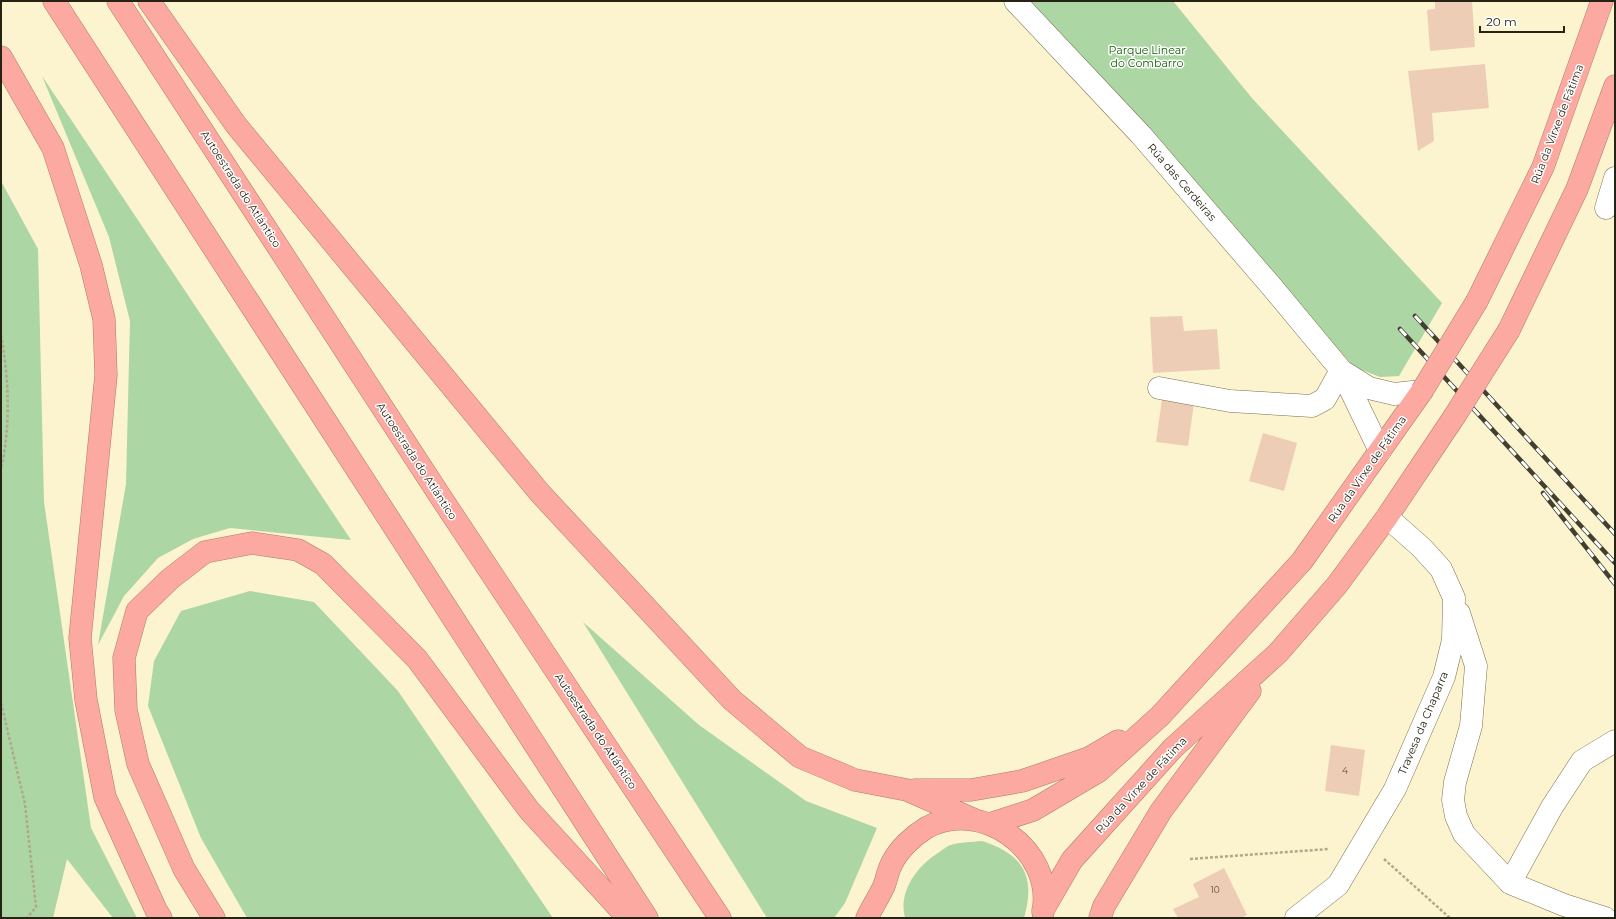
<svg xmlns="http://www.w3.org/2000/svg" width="1616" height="919" font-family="Montserrat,sans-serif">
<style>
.green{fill:#acd6a4}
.building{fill:#eecdb7}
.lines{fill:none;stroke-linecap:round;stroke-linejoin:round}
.minor-casing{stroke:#797050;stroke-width:23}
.highway-casing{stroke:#b07a70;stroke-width:23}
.path{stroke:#afa98c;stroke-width:2.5;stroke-dasharray:3 2;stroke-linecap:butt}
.minor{stroke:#fff;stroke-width:22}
.highway{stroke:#fba9a1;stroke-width:22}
.rail-casing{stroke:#433f2e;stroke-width:4.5}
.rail{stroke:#fff;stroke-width:3;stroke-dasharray:9;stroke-linecap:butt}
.highway-bridge-casing{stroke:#b07a70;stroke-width:23;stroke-linecap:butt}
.highway-bridge{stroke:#fba9a1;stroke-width:22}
.labels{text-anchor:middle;stroke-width:3;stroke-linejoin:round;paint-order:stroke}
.number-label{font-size:9px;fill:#584e3e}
.park-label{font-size:11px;fill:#135b03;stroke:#fff}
.street-label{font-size:11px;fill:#262315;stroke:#fff}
</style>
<rect width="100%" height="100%" fill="#fcf3cf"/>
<path class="green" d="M1023 1H1173L1251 97 1442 303 1399 376 1380 377 1354 367Z
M42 76 351 540 230 528 193 539 158 558 124 596 98 645 126 484 130 321 109 237Z
M1 181 38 249 44 502 91 828 137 918H113L67 859 53 918H1Z
M250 591 314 602 398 691 553 918H247L201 838 148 706 154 661 181 611Z
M583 622 699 725 806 801 877 828 845 903 834 918H767Z
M982 841C1023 854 1036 876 1024 918H905C898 892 917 866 938 853 942 851 946 846 951 845 960 842 972 842 982 841Z"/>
<path class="building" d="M1435 1H1472L1475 47 1430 51 1427 10 1435 9Z
M1485 64 1489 108 1432 113 1434 141 1418 151 1408 71Z
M1182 316 1184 331 1217 329 1220 369 1153 373 1150 317Z
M1162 399 1194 403 1188 446 1156 442Z
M1263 433 1297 443 1284 491 1249 481Z
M1331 745 1365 750 1359 796 1325 791Z
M1224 868 1247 915 1241 918H1178L1173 909 1199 897 1193 884Z"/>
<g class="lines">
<g class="minor-casing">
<path id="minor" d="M1015 1 1141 135 1272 287 1341 370 1380 451
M1606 208 1615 178
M1342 371 1369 388 1394 394 1422 391
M1159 388 1230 401 1312 406 1325 399 1341 370
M1459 613 1476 666 1471 726 1455 782 1453 800 1456 816 1464 834 1510 883 1564 905 1605 918
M1510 883 1552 807 1582 761 1615 741
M1296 918 1338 885 1395 789 1444 677 1453 640 1454 598 1441 569 1422 548 1387 517"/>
</g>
<g class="highway-casing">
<path id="highway" d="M54 1 647 918
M118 1 440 496 720 918
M149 1 236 125 539 492 732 700 800 757 855 780 907 790 975 820
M1 57 53 148 91 265 104 319 106 375 80 638 86 700 105 797 156 910 161 918
M1477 301 1543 167 1602 1
M1509 330 1577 189 1615 86
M915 790H971L1022 781 1089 758 1118 741
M990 824 1033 810 1099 771 1160 716 1302 561 1422 391
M1043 910 1072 860 1173 748 1278 653 1337 585 1387 517 1454 417
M214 918 184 869 138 764 126 710 124 658 137 611 170 579 205 552 252 543 298 550 323 564 417 659 529 810 628 918
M867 918C872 907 879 897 884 886 887 878 888 870 892 863 899 849 913 836 926 828 981 797 1055 850 1043 912
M1100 918 1104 906 1161 811 1250 691"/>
</g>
<path class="path" d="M1 335C9 379 11 425 1 469
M1 703 25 804 36 907 27 918
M1190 859 1329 849
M1384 859 1450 918"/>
<use href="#minor" class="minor"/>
<use href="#highway" class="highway"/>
<g class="rail-casing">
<path id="rail" d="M1415 316 1615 534
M1400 329 1615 563
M1543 493 1615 584"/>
</g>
<use href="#rail" class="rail"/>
<g class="highway-bridge-casing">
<path id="highway-bridge" d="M1422 391 1477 301
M1454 417 1509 330"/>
</g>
<use href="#highway-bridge" class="highway-bridge"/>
</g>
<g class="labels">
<g class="number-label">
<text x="1345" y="774">4</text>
<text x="1215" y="893">10</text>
</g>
<g class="park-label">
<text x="1147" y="54">Parque Linear<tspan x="1147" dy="13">do Combarro</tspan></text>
</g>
<g class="street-label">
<text transform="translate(1557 124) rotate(-69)" y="4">Rúa da Virxe de Fátima</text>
<text transform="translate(1182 182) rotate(49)" y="4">Rúa das Cerdeiras</text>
<text transform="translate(241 189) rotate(57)" y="4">Autoestrada do Atlántico</text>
<text transform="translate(417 461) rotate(57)" y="4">Autoestrada do Atlántico</text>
<text transform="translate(1367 469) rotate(-55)" y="4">Rúa da Virxe de Fátima</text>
<text transform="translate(1423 723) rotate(-67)" y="4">Travesa da Chaparra</text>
<text transform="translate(596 731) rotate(56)" y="4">Autoestrada do Atlántico</text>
<text transform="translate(1141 785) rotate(-47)" y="4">Rúa da Virxe de Fátima</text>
</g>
</g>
<rect width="1616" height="919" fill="none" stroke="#262315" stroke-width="4"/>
<path d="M1480 26v6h84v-6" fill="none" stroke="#262315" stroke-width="2"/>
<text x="1486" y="26" font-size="12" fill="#262315" stroke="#ffffff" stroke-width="3" paint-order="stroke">20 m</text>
</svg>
